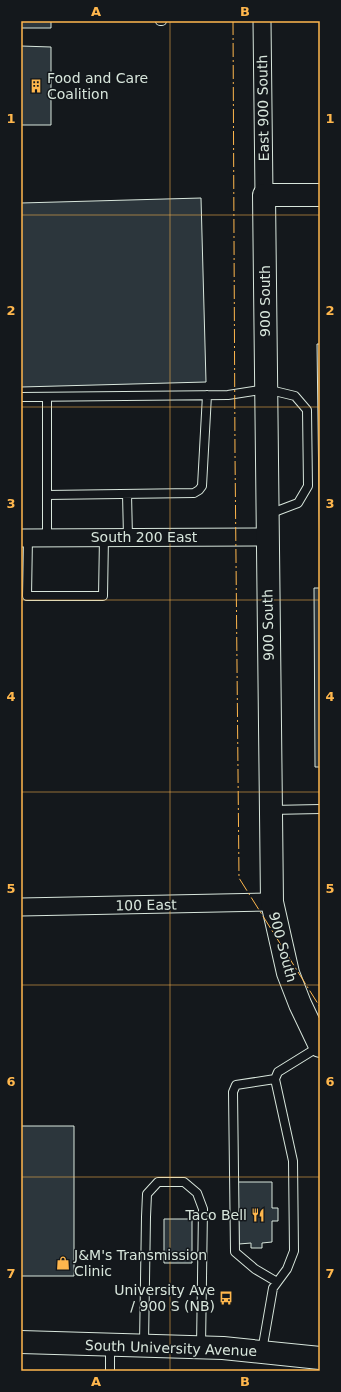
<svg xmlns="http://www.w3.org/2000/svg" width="341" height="1392" font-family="'DejaVu Sans',sans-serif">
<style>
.building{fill:#2c363c;stroke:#d8e6dc}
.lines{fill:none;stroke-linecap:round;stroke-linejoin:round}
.lane-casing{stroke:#d8e6dc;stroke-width:10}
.street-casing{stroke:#d8e6dc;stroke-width:19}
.secondary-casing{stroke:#d8e6dc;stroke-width:24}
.highway-casing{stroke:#d8e6dc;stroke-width:24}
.lane{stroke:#14181c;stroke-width:8}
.street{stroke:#14181c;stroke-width:17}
.secondary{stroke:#14181c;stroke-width:22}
.highway{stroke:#14181c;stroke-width:22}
.power{stroke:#ffb74d;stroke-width:1;stroke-dasharray:14 3 2 3;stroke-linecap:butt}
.grid{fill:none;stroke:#ffb74d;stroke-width:1;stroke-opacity:0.55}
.labels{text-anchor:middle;stroke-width:3;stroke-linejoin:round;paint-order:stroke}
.poi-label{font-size:14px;fill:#d8e6dc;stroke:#14181c;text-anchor:start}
.street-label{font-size:14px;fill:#d8e6dc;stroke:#14181c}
.neatline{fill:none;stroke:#ffb74d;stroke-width:1.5}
.grid-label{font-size:13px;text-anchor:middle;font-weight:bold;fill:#ffb74d}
</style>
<rect width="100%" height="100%" fill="#14181c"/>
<path class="building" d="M21 21H51V28H21Z
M21 46 51 47V125H21Z
M201 198 206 382 21 387V203Z
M317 344H320V572Z
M314 588H320V767H315Z
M21 1126H74V1276H21Z
M238 1182H272V1208H278V1221H272V1242L262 1243V1248H251V1243L239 1244Z
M164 1219H192V1263H164Z"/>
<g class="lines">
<g class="lane-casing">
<path id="lane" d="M160 21H162
M21 397 228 395 266 389 295 396 307 410 308 486 298 503 269 514
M47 397V538
M127 494 128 537
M47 495 194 493 199 490 202 486 207 395
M28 538 27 596H103L104 537
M271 810 320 809
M275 1079 236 1085 233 1092 235 1252 255 1269 277 1282
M144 1344 146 1217 147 1194 158 1182H184L197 1193 203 1209 201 1347
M262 1351 273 1288 287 1269 294 1251 293 1161 275 1079 278 1072 320 1046
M110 1371V1346"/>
</g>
<g class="street-casing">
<path id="street" d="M262 21 264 195
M21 538 267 537
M21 907 272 902"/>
</g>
<g class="secondary-casing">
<path id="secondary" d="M320 195H264L272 902 288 973 300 1004 320 1046"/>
</g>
<g class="highway-casing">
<path id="highway" d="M21 1342 223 1348 320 1358"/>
</g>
<use href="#lane" class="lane"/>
<use href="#street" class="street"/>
<use href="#secondary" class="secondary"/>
<use href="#highway" class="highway"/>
<path class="power" d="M233 21 235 453 239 878 320 1007"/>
</g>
<path class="grid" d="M170 21V1371M21 215H320M21 407H320M21 600H320M21 792H320M21 985H320M21 1177H320"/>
<defs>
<g id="building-bare" transform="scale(1.08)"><path d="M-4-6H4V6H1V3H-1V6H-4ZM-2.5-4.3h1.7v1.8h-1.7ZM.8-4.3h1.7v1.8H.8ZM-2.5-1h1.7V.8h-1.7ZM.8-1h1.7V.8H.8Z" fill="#ffb74d" stroke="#14181c" stroke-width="2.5" paint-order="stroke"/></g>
<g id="restaurant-bare" transform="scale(1.08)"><path d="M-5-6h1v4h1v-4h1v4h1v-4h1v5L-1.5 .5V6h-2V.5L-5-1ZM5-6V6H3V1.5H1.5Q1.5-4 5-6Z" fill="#ffb74d" stroke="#14181c" stroke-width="2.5" paint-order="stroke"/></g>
<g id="shop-bare" transform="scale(1.08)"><path d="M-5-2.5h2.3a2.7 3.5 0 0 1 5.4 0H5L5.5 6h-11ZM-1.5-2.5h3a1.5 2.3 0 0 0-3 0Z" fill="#ffb74d" stroke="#14181c" stroke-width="2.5" paint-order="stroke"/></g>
<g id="bus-bare" transform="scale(1.08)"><path d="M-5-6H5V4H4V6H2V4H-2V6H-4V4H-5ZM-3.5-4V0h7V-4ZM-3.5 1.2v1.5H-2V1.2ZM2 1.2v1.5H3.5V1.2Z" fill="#ffb74d" stroke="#14181c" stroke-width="2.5" paint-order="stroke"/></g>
</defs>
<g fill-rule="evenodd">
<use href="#building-bare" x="36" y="86"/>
<use href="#restaurant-bare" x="258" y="1215"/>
<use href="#shop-bare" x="63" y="1263"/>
<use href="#bus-bare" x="226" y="1298"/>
</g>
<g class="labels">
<g class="poi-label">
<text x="47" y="83">Food and Care<tspan x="47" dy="16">Coalition</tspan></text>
<text x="247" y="1220" text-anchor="end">Taco Bell</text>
<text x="74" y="1260">J&amp;M's Transmission<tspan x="74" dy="16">Clinic</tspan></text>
<text x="215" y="1295" text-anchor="end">University Ave<tspan x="215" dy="16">/ 900 S (NB)</tspan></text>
</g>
<g class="street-label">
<text transform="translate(263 108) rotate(-91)" y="5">East 900 South</text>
<text transform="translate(265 301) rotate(-90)" y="5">900 South</text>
<text x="144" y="542">South 200 East</text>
<text transform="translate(268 625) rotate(-91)" y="5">900 South</text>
<text transform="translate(146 905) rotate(-1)" y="5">100 East</text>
<text transform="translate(283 947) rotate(75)" y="5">900 South</text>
<text transform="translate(171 1348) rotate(2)" y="5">South University Avenue</text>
</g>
</g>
<rect width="341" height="1392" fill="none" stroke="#14181c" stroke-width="44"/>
<rect x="22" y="22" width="297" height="1348" class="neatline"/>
<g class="grid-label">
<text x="96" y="16">A</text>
<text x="245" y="16">B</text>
<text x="11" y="123">1</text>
<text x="330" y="123">1</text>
<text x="11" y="315">2</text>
<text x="330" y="315">2</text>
<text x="11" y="508">3</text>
<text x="330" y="508">3</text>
<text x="11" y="701">4</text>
<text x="330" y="701">4</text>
<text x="11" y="893">5</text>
<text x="330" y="893">5</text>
<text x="11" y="1086">6</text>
<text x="330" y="1086">6</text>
<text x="11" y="1278">7</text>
<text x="330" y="1278">7</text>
<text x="96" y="1386">A</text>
<text x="245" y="1386">B</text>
</g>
</svg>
